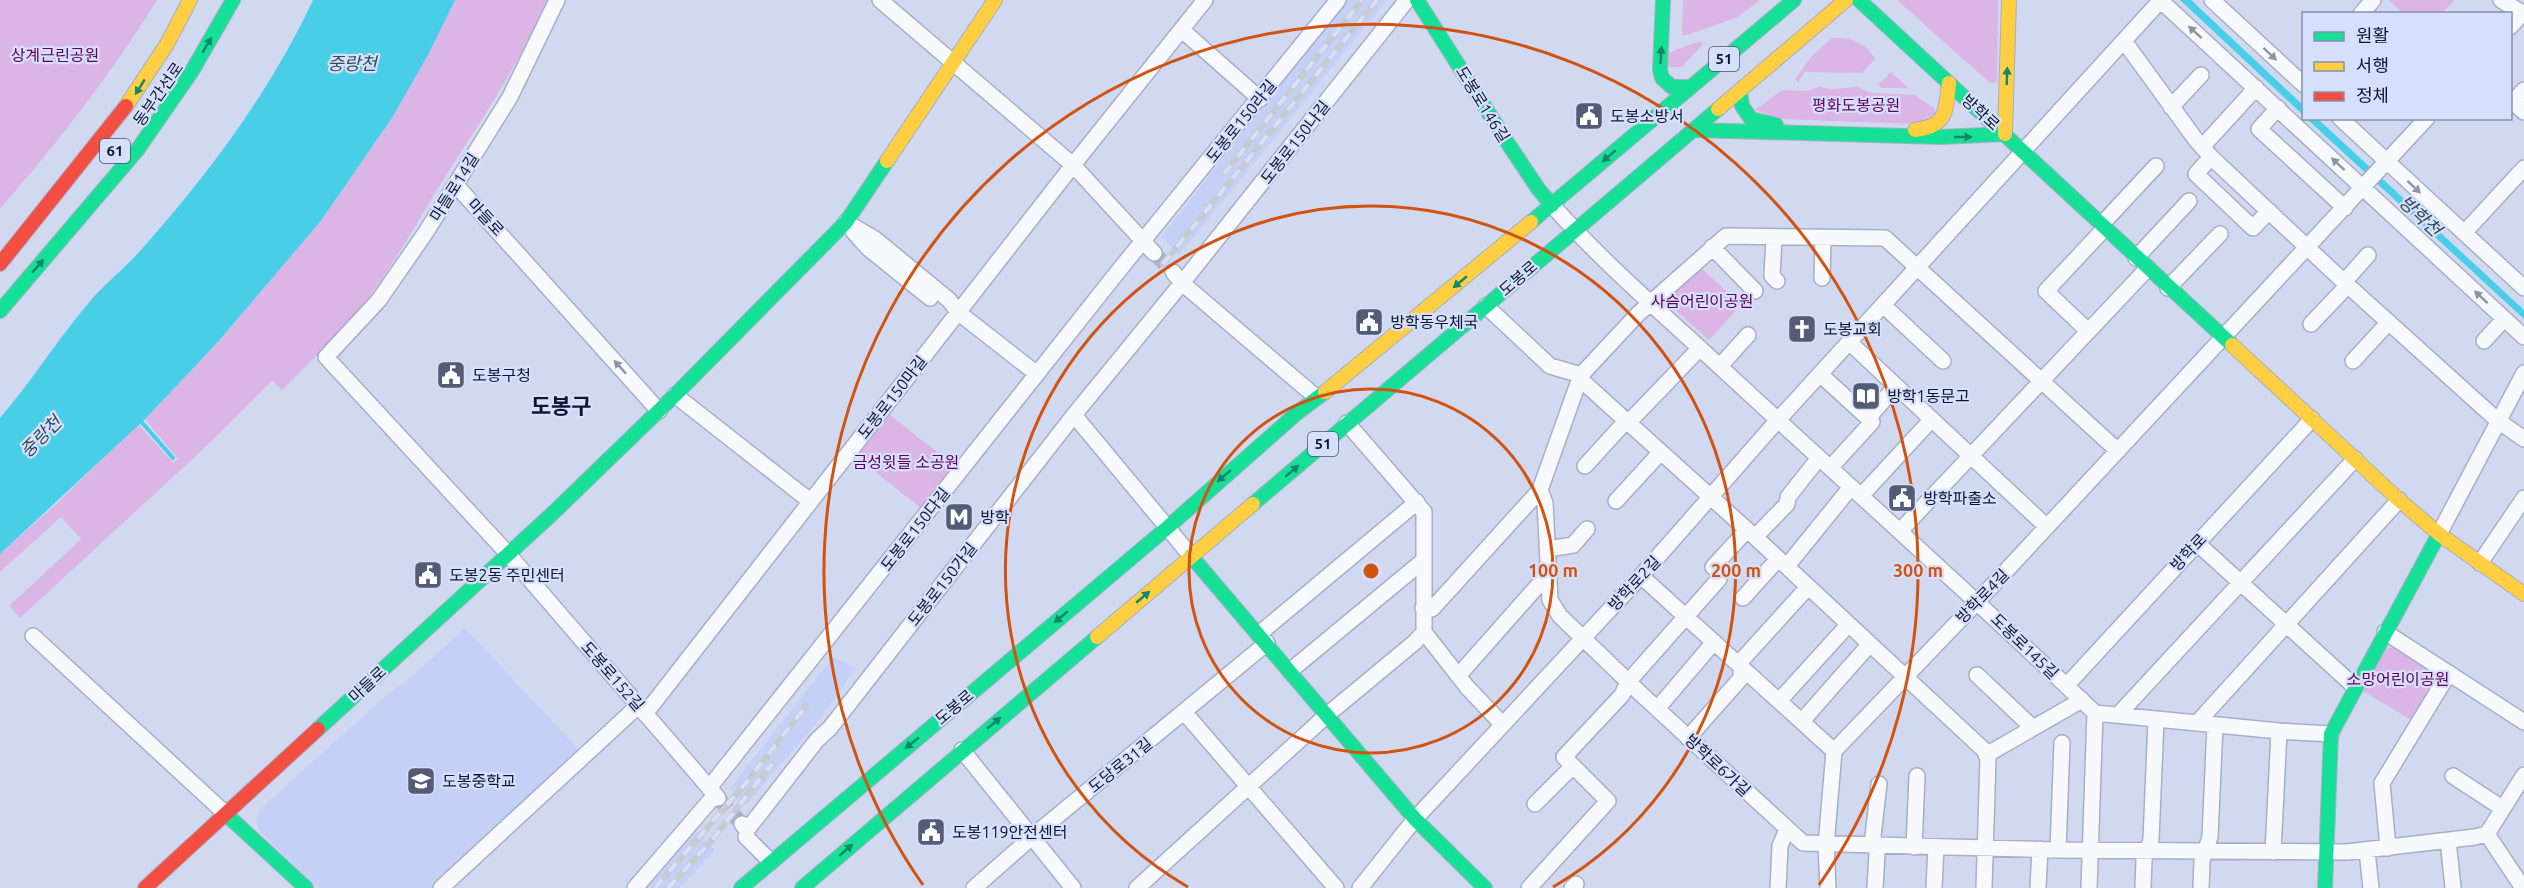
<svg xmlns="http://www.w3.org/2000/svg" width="2524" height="888" font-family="Ubuntu,'Noto Sans KR',sans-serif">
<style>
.built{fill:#c4d0f5}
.green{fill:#dbb5e5}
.water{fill:#48cee7}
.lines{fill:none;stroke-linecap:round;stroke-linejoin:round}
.stream{stroke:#48cee7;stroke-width:4}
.street-tunnel{stroke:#abb2cb;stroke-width:15;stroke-dasharray:15 8;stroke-linecap:butt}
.street-casing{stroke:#a7aec6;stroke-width:18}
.fast-casing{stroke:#a7aec6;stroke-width:16}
.slow-casing{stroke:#a7aec6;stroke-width:16}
.jam-casing{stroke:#a7aec6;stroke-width:16}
.street{stroke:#f8f9fd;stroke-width:15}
.fast{stroke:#16e098;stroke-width:14}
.slow{stroke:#ffcf43;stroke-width:14}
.jam{stroke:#f24e42;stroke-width:14}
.rail-casing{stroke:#c8cad1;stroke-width:6}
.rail{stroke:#d6e0fd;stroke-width:4;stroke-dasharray:11;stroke-linecap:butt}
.oneway{fill:#9093a1}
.oneway2{fill:#14866a}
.ring{fill:none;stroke:#d25210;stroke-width:3}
.labels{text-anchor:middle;stroke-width:4.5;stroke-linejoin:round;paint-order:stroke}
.shield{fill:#d6e0fd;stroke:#4c536e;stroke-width:1.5}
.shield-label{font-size:15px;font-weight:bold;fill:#111731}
.park-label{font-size:16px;fill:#61005c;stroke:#d6e0fd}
.street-label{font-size:16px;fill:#111731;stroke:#d6e0fd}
.poi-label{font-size:16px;fill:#111731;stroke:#d6e0fd;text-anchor:start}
.water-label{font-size:18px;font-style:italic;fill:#2d4d53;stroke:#d6e0fd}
.district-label{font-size:22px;font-weight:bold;fill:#111731;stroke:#d6e0fd}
.centre{fill:#d25210;stroke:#d6e0fd;stroke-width:3}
.ring-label{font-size:18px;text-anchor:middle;font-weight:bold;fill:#d25210;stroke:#d6e0fd;stroke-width:4.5;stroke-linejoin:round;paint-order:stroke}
</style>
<rect width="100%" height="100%" fill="#d1d9f1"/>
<path class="built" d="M1348 0H1387L1179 255 1161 237Z
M465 628 581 752 435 888H318L259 831 256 821 259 810 389 693 408 680Z
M833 657 856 668 819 720 746 805 730 788Z
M696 831 715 850 679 888H644Z"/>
<path class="green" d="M0 0H157C111 75 57 143 0 209Z
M455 0H547C521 61 483 118 447 174 422 213 400 255 372 293 346 329 313 359 282 390L272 381 212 441 20 618 9 606 81 539 61 517 0 572V554L53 507 138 424 173 463 178 459 145 419 217 343 320 222 392 118 428 55Z
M1683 0H1760L1738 17 1687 35H1683L1682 32Z
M1897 0H1998L1997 81 1994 84 1989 82Z
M2389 0H2455L2442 13 2404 14Z
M1832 38C1849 36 1867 43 1875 59L1862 73 1805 72 1798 82 1795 79 1811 57Z
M1700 41 1703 44 1682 67H1668V53Z
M1891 72 1908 88H1882L1878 85Z
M1819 87 1832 89 1858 87 1871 93 1915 95 1934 108 1936 113 1917 124 1781 119 1755 110 1782 90 1808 91Z
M1699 266 1741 305 1709 340 1671 306 1667 300Z
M889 414 957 468 923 510 856 456Z
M2398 646 2441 674 2413 721 2358 688 2379 651Z"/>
<path class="water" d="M313 0H455L428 55 392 118 320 222 217 343 145 419 0 554V418C31 382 56 342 86 306 102 286 123 270 140 251 208 175 270 92 313 0Z
M2180 0H2191L2303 105V115Z
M2307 119H2318L2524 310V319Z"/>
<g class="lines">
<path class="stream" d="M138 418 173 458"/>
<path class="street-tunnel" d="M1154 253 1173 272
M718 798 741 823"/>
<g class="street-casing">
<path id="street" d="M557 0 510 97 426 232 379 300 326 357 508 554 718 798
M880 0 1073 165 1154 253
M2160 0 2524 337
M2212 0 2304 85
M2501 0 2524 14
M2361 14 2373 0
M2510 27 2524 12
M1182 30 1260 99
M2124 41 2196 140 2211 157 2344 282 2497 420 2524 439
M2524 90 2513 102 2524 112
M2171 107 2201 75
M2278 108 2259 129 2345 208
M2340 118 2524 288
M2202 147 2256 88
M2211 157 2196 174 2253 228 2269 211
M456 185 659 411
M1552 205C1606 266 1669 319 1729 375 1851 488 1975 598 2095 713L2089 888
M846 222 875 239 949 300 959 313 1037 374
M2102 224 2156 166
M853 231 868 248 930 298
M2464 233 2524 168
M1774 237 1772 276 1777 281
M1712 247 1755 291
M2136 258 2189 201
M1173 272 1182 283 1316 397
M1822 278 1823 238
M2344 282 2368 255
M2168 288 2220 234
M1883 305 1943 361
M1486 306 1550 366 1581 375
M2311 324 2348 285
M2088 331 2046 291 2105 228
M2484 341 2504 319
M1849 342 2047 527
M2353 361 2389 322
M1720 366 1748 335
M1820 374 1868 418
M1580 379 1755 537 1984 750 1988 758 1984 888
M675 395 810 501
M1074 415 1191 556
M1347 423 1424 512V632L1467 687 1502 724
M1628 423 1700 348
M2118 451 1885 238 1726 236 1638 314 1581 375 1540 490 1545 503 1550 600 1560 616 1641 694 1803 843 2058 850 2347 852 2475 837 2487 834 2524 775
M1585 466 1626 421
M1830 468 1872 422 1868 418 1896 386
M1861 496 1932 419
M1616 501 1660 453
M1900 531 2148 268
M2439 534 2524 373
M1755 537 1787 504 1788 497 1819 458
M2197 543 2355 687
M1548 549 1573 545 1587 529
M2480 563 2524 498
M1787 566 1851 487
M1713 567 1747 530
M1641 576 1834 751
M1743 598 1778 559
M1423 608 1432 609 1540 490
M2385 632 2524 722
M1259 634 1417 502
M33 636 227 815
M1290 671 1424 560
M1977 675 2033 728
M1458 676 1549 573
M2066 686 2312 419
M1779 701 1848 625
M1657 709 1714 642
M1184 712 1336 888
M2095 713 2279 731 2331 734
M645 714 1073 165 1205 0
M2118 715 2355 459
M1802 721 1869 645
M2197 723 2399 500
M1688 738 1741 678V661L1808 587
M962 750 1073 888
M1986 755 2082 700
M2453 776 2502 808
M709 788 1116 274 1338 0
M1535 804 1573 766
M742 824 747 830 746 837 771 862
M747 830 817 740 830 728 1074 415 1182 283 1407 0
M2487 834 2523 888
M2448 841 2453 887
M1914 847 1917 776
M2388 848 2382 783 2449 673
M2058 850 2062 743
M2367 851 2371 888
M2273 852 2279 731
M441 888 638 706
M635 888 715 795
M974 888 1033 836 1267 643
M1137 888 1327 715 1415 642 1424 632
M1360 888 1415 819 1641 576 1778 420 2161 0
M1529 888 1608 801 1564 757 1622 695 1628 682 1719 579
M1572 888 1576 884
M1778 888 1780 846 1787 829
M1828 888 1826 845 1834 751 1977 602 2427 118
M1875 888 1877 853 1873 836 1879 784
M1934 888 1936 847
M2038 888 2040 849
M2143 888 2144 859 2151 840 2156 720
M2201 888 2202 861 2210 837 2215 725"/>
</g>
<g class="fast-casing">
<path id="fast" d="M1417 0 1509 145 1539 190 1552 205
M1663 0 1660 70 1662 78 1672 87H1690
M1859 0 2232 345
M1740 92 1742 106 1751 119 1776 125
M1695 130 1941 137 2005 134
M1531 222 1794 0
M0 311 138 149 192 71 233 0
M1253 504 1718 109
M1191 556 1415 819 1485 888
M318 729 553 513 675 395 846 222 887 161
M227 815 306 888
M741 888 1168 527 1297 413 1325 392
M802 888 1097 637
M2325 888 2331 734 2439 534"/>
</g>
<g class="slow-casing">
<path id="slow" d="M126 106 167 44 190 0
M1718 109 1846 0
M1915 130C1947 126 1946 111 1949 83
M2005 134 2009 0
M887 161 995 0
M2232 345 2399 500 2439 534 2524 594
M1325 392 1531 222
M1097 637 1253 504"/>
</g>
<g class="jam-casing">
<path id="jam" d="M0 264 126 106
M145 888 318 729"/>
</g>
<use href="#street" class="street"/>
<use href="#fast" class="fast"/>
<use href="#slow" class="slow"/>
<use href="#jam" class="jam"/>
<g class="rail-casing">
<path id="rail" d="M1224 174 1362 0
M1163 264 1377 0
M655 888 745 784 806 706
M668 888 711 841 772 764"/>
</g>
<use href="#rail" class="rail"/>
</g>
<defs><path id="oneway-solid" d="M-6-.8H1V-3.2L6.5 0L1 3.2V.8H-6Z" transform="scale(1.5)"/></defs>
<g class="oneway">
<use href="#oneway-solid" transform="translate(2195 32) rotate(-138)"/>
<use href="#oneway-solid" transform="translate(2270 54) rotate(43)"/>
<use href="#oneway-solid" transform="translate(2338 164) rotate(-137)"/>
<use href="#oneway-solid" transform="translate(2414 187) rotate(43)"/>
<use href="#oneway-solid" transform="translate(2481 297) rotate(-137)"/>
<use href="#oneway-solid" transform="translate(620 367) rotate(-132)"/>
</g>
<g class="oneway2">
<use href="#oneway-solid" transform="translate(207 45) rotate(-60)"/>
<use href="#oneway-solid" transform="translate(1661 55) rotate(-87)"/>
<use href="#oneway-solid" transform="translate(2007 76) rotate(-88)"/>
<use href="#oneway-solid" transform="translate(140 87) rotate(122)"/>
<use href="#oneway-solid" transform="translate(1963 137)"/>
<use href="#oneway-solid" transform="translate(1609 156) rotate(139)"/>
<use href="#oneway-solid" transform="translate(38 266) rotate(-49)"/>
<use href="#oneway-solid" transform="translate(1460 282) rotate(140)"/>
<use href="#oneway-solid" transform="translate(1292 471) rotate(-41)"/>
<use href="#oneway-solid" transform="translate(1224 476) rotate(139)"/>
<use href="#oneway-solid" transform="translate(1143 597) rotate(-40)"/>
<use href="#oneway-solid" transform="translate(1061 617) rotate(140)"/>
<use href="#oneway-solid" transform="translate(994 723) rotate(-40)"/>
<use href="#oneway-solid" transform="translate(912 743) rotate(141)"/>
<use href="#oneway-solid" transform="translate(846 850) rotate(-41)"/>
</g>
<g class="ring">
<circle cx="1371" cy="571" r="182"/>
<path d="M1188 887A365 365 0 1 1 1553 887"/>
<path d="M923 885A547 547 0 1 1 1819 885"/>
</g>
<defs>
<g id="civic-square" transform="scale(1.5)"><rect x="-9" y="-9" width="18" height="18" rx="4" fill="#545b74" stroke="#d6e0fd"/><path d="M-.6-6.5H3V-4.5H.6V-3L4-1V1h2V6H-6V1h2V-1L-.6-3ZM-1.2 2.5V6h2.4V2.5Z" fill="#fff"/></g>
<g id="church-square" transform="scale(1.5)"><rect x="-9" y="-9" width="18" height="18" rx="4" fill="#545b74" stroke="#d6e0fd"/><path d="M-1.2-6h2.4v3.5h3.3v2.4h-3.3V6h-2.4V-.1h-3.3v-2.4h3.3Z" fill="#fff"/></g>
<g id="library-square" transform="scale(1.5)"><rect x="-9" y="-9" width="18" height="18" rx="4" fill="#545b74" stroke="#d6e0fd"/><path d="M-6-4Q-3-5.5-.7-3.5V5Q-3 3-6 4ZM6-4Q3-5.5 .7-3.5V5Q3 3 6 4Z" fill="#fff"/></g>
<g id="metro-square" transform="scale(1.5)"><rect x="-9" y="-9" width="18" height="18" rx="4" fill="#545b74" stroke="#d6e0fd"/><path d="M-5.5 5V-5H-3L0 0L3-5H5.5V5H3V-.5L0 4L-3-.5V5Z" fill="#fff"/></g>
<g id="school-square" transform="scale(1.5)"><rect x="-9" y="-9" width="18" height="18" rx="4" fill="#545b74" stroke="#d6e0fd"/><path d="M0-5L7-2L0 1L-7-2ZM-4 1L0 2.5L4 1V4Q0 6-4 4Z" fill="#fff"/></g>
</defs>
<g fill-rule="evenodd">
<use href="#civic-square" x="1589" y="116"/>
<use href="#civic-square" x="1369" y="322"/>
<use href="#church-square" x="1802" y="329"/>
<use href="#civic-square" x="451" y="375"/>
<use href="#library-square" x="1866" y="396"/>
<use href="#civic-square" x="1902" y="498"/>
<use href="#metro-square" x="959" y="517"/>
<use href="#civic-square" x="428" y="575"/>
<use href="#school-square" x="421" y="781"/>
<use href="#civic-square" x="931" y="832"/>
</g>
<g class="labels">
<g class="shield">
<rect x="1709" y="47" width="30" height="24" rx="4.5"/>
<rect x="100" y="139" width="30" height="24" rx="4.5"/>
<rect x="1308" y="432" width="30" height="24" rx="4.5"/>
</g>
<g class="shield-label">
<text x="1724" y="64">51</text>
<text x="115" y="156">61</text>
<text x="1323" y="449">51</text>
</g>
<g class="park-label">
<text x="55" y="61">상계근린공원</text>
<text x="1856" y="111">평화도봉공원</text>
<text x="1702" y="307">사슴어린이공원</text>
<text x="906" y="468">금성윗들 소공원</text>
<text x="2398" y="685">소망어린이공원</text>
</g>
<g class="street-label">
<text transform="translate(158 94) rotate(-55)" y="6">동부간선로</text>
<text transform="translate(1483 104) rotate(58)" y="6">도봉로146길</text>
<text transform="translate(1981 112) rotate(42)" y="6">방학로</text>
<text transform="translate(1241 121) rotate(-51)" y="6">도봉로150라길</text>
<text transform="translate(1295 142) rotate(-52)" y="6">도봉로150나길</text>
<text transform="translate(454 187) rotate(-58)" y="6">마들로14길</text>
<text transform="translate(486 217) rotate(47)" y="6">마들로</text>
<text transform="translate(1518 278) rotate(-41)" y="6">도봉로</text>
<text transform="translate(892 397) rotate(-52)" y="6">도봉로150마길</text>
<text transform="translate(915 529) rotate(-52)" y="6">도봉로150다길</text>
<text transform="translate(2188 552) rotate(-47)" y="6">방학로</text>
<text transform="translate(1634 583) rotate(-47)" y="6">방학로2길</text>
<text transform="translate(942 584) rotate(-52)" y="6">도봉로150가길</text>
<text transform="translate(1982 596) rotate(-46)" y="6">방학로4길</text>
<text transform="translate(2025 646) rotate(44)" y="6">도봉로145길</text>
<text transform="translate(613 676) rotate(49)" y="6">도봉로152길</text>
<text transform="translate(367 684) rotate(-43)" y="6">마들로</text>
<text transform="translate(954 707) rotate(-40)" y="6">도봉로</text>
<text transform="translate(1120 765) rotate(-39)" y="6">도당로31길</text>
<text transform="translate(1718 765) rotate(43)" y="6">방학로6가길</text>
</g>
<g class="poi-label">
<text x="1610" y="122">도봉소방서</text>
<text x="1390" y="328">방학동우체국</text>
<text x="1823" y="335">도봉교회</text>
<text x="472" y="381">도봉구청</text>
<text x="1887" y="402">방학1동문고</text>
<text x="1923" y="504">방학파출소</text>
<text x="980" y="523">방학</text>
<text x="449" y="581">도봉2동 주민센터</text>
<text x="442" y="787">도봉중학교</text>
<text x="952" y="838">도봉119안전센터</text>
</g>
<g class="water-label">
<text x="352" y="70">중랑천</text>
<text transform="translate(2420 216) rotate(43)" y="6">방학천</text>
<text transform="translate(41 437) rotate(-45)" y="6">중랑천</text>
</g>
<g class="district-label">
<text x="561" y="414">도봉구</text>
</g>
</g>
<circle cx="1371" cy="571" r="9" class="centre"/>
<g class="ring-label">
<text x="1553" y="577">100 m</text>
<text x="1736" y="577">200 m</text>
<text x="1918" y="577">300 m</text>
</g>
<rect x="2302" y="12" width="210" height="108" fill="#d6e0fd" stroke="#8790ab" stroke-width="1.5"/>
<rect x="2314" y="32" width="30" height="9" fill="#16e098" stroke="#8790ab" stroke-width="1.5"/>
<text x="2356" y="42" font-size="18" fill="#111731">원활</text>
<rect x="2314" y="62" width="30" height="9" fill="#ffcf43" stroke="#8790ab" stroke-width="1.5"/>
<text x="2356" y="72" font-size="18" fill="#111731">서행</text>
<rect x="2314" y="92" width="30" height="9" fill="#f24e42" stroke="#8790ab" stroke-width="1.5"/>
<text x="2356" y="102" font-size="18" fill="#111731">정체</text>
</svg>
